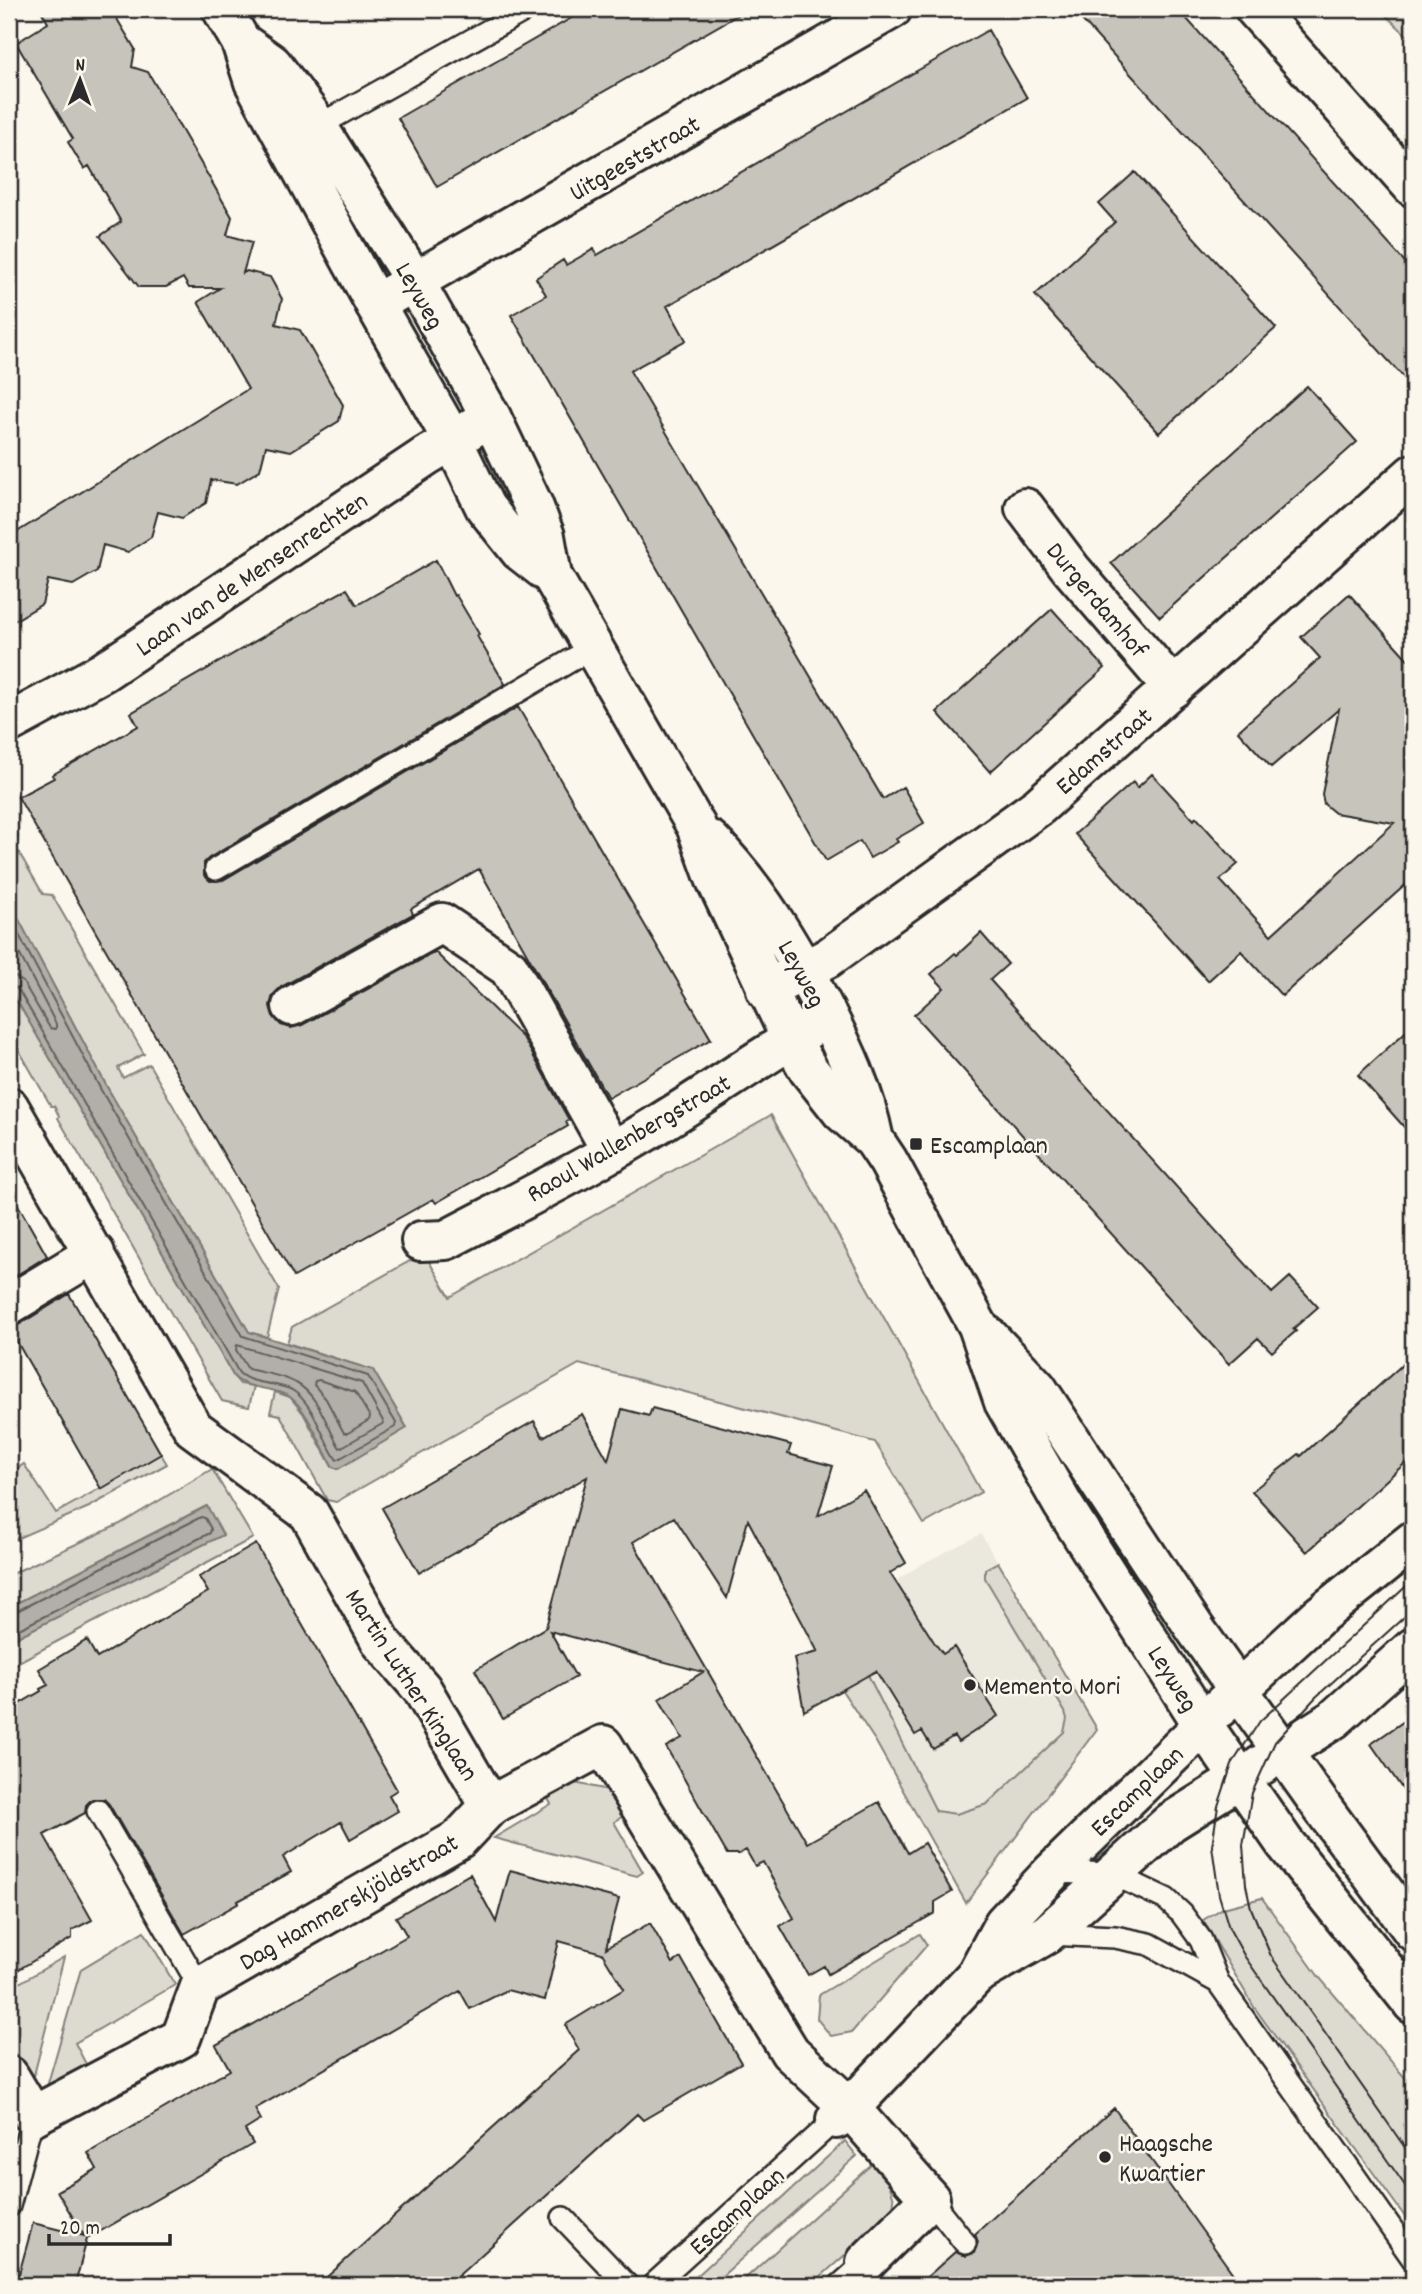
<svg xmlns="http://www.w3.org/2000/svg" width="1422" height="2294" font-family="Dekko,sans-serif">
<style>
.built{fill:#ebe8de}
.green{fill:#dddad0;stroke:#84827e;stroke-width:2}
.water{fill:#b1afa7;stroke:#7b7a75;stroke-width:2}
.lines{fill:none;stroke-linecap:round;stroke-linejoin:round}
.shore{stroke:#61605d;stroke-width:2}
.building{fill:#c7c4bc;stroke:#2b2b2b;stroke-width:2}
.lane-casing{stroke:#2b2b2b;stroke-width:26}
.street-casing{stroke:#2b2b2b;stroke-width:44}
.secondary-casing{stroke:#2b2b2b;stroke-width:44}
.lane{stroke:#fbf7ec;stroke-width:21}
.street{stroke:#fbf7ec;stroke-width:38}
.secondary{stroke:#fbf7ec;stroke-width:38}
.tram{stroke:#2b2b2b;stroke-width:2}
.poi-dot{fill:#2b2b2b;stroke:#fbf7ec;stroke-width:2.5}
.labels{text-anchor:middle;stroke-width:5;stroke-linejoin:round;paint-order:stroke}
.street-label{font-size:26px;fill:#2b2b2b;stroke:#fbf7ec}
.poi-label{font-size:26px;fill:#2b2b2b;stroke:#fbf7ec;text-anchor:start}
</style>
<rect width="100%" height="100%" fill="#fbf7ec"/>
<filter id="ink" filterUnits="userSpaceOnUse"><feTurbulence type="fractalNoise" baseFrequency=".0143" numOctaves="2"/><feDisplacementMap in="SourceGraphic" scale="14" xChannelSelector="R" yChannelSelector="G"/><feConvolveMatrix kernelMatrix="1 2 1 2 8 2 1 2 1" color-interpolation-filters="sRGB"/></filter>
<g filter="url(#ink)">
<path class="built" d="M981 1534 1097 1729 966 1903 876 1742 807 1638 922 1564Z"/>
<path class="green" d="M1379 9H1413V41Z
M9 820 18 836 14 844 43 894 52 895 144 1054 118 1068 123 1078 149 1064 279 1289 267 1337 249 1332 107 1087 9 901Z
M9 987 234 1377 240 1384 254 1386 249 1407 222 1401 58 1118 59 1116 54 1106H51L9 1033Z
M771 1115 981 1492 924 1524 875 1442 579 1364 336 1502 327 1500 280 1415 270 1413 275 1392 290 1397 303 1413 332 1467 338 1469 407 1428 373 1370 287 1343 292 1327 424 1253 450 1297Z
M161 1454 167 1464 89 1507 9 1542V1474L24 1464 56 1513Z
M212 1469 253 1538 9 1667V1641L222 1534 206 1506 9 1607V1575L120 1524Z
M998 1562 1097 1729 966 1903 876 1742 824 1663 853 1645 936 1811 956 1814 987 1804 1064 1732 1067 1719 1065 1712 985 1578V1569Z
M560 1780 618 1792 628 1813 614 1822 643 1872 637 1876 494 1838 551 1804 543 1790Z
M1262 1898 1319 1977 1413 2087V2228L1254 2007 1203 1920 1223 1908Z
M144 1931 175 1985 75 2043 88 2068 46 2090 81 1969Z
M920 1934 927 1945 852 2032 831 2036 817 2019 819 1995Z
M64 1957 32 2083 9 2045V1989Z
M845 2141 857 2156 712 2285H687Z
M872 2164 888 2180 894 2199 893 2211 849 2258 845 2255 811 2285H738Z"/>
<path class="water" d="M9 901 107 1087 249 1332 373 1370 407 1428 338 1469 333 1467C322 1448 307 1409 290 1397 273 1386 249 1391 234 1377L9 987Z
M207 1506 223 1535 9 1641V1607Z"/>
<g class="lines">
<path class="shore" d="M9 916 101 1090 243 1336 368 1376 396 1423 395 1427 337 1460C322 1440 315 1404 292 1390 276 1382 252 1385 239 1373L18 989 9 985
M9 934 56 1024V1029L50 1028 23 982 16 977 9 976
M237 1345 362 1383 384 1423 340 1448C327 1428 319 1395 296 1383 282 1375 264 1373 248 1369L236 1350Z
M319 1380 355 1392 370 1417 369 1420 348 1433H344L326 1399 314 1385 315 1381Z
M9 1612H15L201 1517 205 1518 211 1529 210 1533 9 1634"/>
</g>
<path class="building" d="M40 9H111L135 49 132 67 148 72 232 217 227 235 252 242 243 273 247 271 270 277 282 299 276 324 300 330 343 405 339 421 291 451 266 446 260 470 237 484 211 480 206 503 182 518 158 512 151 537 128 552 103 545 97 571 92 574 73 585 48 580 42 604 9 624V537L248 389 198 302 220 288H189L183 278 166 287H139L100 236 121 222 89 166 84 169 68 142 73 139 16 43 48 23Z
M587 9H748L437 187 398 118Z
M1072 9H1178L1413 271V388Z
M988 30 1027 98 667 306 686 340 630 371 883 799 903 787 924 823 896 839 898 842 870 858 860 841 826 861 511 315 546 295 536 278 563 260 566 265 594 249 597 255Z
M1135 172 1276 328 1159 433 1035 295 1115 222 1099 204Z
M1307 386 1357 442 1160 617 1111 563Z
M436 560 454 596 456 595 479 634 477 636 505 684 209 858 204 863V875L210 881 223 880 518 707 711 1039 608 1098 479 869 411 909 413 914 281 987 273 995 270 1006 273 1016 281 1025 291 1028 302 1025 435 952 524 1039 569 1120 566 1122 568 1126 436 1203 433 1199 294 1277 18 797 54 778 52 775 138 726 131 713 323 602 347 589 357 605Z
M1349 594 1413 665V878L1282 996 1241 951 1208 981 1075 834 1133 782 1137 788 1152 774 1194 820 1196 817 1238 864 1220 880 1271 935 1394 823 1335 813 1324 804 1322 794 1339 709 1271 767 1238 731 1320 658 1301 637Z
M1052 609 1105 668 990 772 937 712Z
M981 933 1008 964 990 980 1272 1293 1290 1277 1318 1307 1293 1329 1296 1331 1272 1352 1258 1338 1229 1364 914 1015 944 988 931 974 955 953 957 955Z
M1413 1025V1137L1358 1075Z
M9 1189 47 1256 9 1280Z
M69 1294 161 1454 101 1489 9 1328 20 1324Z
M1413 1355V1456L1307 1552 1252 1491 1299 1454 1301 1456Z
M652 1408 791 1445 788 1454 833 1466 818 1516 864 1490 906 1563 890 1573 934 1642 943 1654 954 1647 998 1716 958 1742 954 1736 933 1749 922 1731 915 1735 876 1671 804 1711 794 1658 818 1652 748 1520 727 1598 674 1517 633 1542 807 1843 879 1802 908 1853 924 1843 952 1892 935 1902V1913L828 1974 824 1966 808 1975 780 1926 794 1918 763 1862 755 1866 746 1850 739 1854H727L666 1747 682 1738 659 1699 703 1672 550 1631 576 1677 503 1719 475 1670 546 1627 587 1477 419 1573 382 1508 534 1421 543 1437 582 1414 608 1460 622 1409 649 1416Z
M256 1544 397 1790 389 1795 398 1811 350 1839 341 1822 283 1857 291 1872 238 1901 239 1903 184 1934 109 1804 104 1799H92L86 1805 85 1813 44 1835 92 1920 72 1930V1938L9 1975V1710L41 1691 40 1689 48 1685 39 1669 87 1640 97 1658 208 1592 199 1577Z
M1413 1715V1804L1371 1744Z
M510 1870 619 1899 606 1948 650 1923 673 1963 681 1958 741 2063 643 2120 637 2114 448 2285H318L579 2050 565 2025 624 1989 602 1953 559 1941 545 2000 507 1990 470 2009 460 1991 255 2109 261 2120 245 2130 253 2144 87 2239 75 2285H16L33 2223 84 2236 57 2191 97 2169 88 2153 230 2070 216 2045 407 1936 396 1917 470 1874 496 1922Z
M1114 2108 1241 2285H918L955 2252 966 2256 974 2253 978 2242 975 2234Z"/>
<g class="lines">
<g class="lane-casing">
<path id="lane" d="M309 131 527 9
M216 869 592 648
M98 1811 200 1987
M1052 1872 1113 1874 1166 1899 1182 1914 1201 1940 1218 1982 1413 2259
M1048 1934 1115 1937 1149 1944 1218 1982
M930 2199 965 2243
M9 2206 33 2116
M563 2218 627 2285
M653 2285 836 2119
M840 2285 866 2262"/>
</g>
<g class="street-casing">
<path id="street" d="M1255 9 1413 187
M375 304 892 9
M1025 508 1071 569 1173 688
M9 723 103 672 426 456 491 417
M766 990 828 958 1039 806 1413 474
M292 1006 442 923 509 968 612 1152
M9 1107 193 1428 309 1513 382 1643 422 1689 490 1806 603 1745 790 2052 850 2108 930 2199 866 2262
M421 1241 446 1240C501 1211 557 1183 611 1152 685 1111 754 1060 828 1017
M9 1305 95 1253
M976 1975 1047 1934 1171 1822 1241 1778
M9 2076 33 2116 181 2038 200 1987 459 1839 490 1806
M836 2119 850 2108 976 1975 1004 1923 1052 1872 1203 1725"/>
</g>
<g class="secondary-casing">
<path id="secondary" d="M222 9 241 42 254 82 375 304 453 441 485 507 520 551 552 576
M241 42 272 64 311 116 415 282 491 417 533 505 545 536 552 576 696 826 715 878 791 1039 808 1069 842 1112 874 1140 888 1161 978 1326 1004 1402 1063 1505 1203 1725 1284 1842 1413 2004
M710 840C757 888 791 945 822 1005 845 1050 864 1090 874 1140
M987 1335 1037 1388 1196 1630 1324 1810 1413 1931
M1219 1708 1320 1615 1413 1541
M1260 1766 1334 1719 1413 1648"/>
</g>
<use href="#lane" class="lane"/>
<use href="#street" class="street"/>
<use href="#secondary" class="secondary"/>
<path class="tram" d="M1413 1580 1260 1721 1232 1764 1218 1806 1212 1846 1219 1895 1229 1928 1245 1957 1413 2197
M1413 1609 1316 1697 1275 1742 1252 1793 1243 1845 1246 1885 1251 1908 1271 1956 1413 2159"/>
</g>
</g>
<g class="poi-dot">
<rect x="909" y="1137" width="14" height="14" rx="3.5"/>
<circle cx="970" cy="1685" r="7"/>
<circle cx="1105" cy="2157" r="7"/>
</g>
<g class="labels">
<g class="street-label">
<text transform="translate(634 157) rotate(-30)" y="9">Uitgeeststraat</text>
<text transform="translate(421 295) rotate(60)" y="9">Leyweg</text>
<text transform="translate(251 573) rotate(-34)" y="9">Laan van de Mensenrechten</text>
<text transform="translate(1098 599) rotate(50)" y="9">Durgerdamhof</text>
<text transform="translate(1103 750) rotate(-41)" y="9">Edamstraat</text>
<text transform="translate(803 973) rotate(61)" y="9">Leyweg</text>
<text transform="translate(628 1137) rotate(-30)" y="9">Raoul Wallenbergstraat</text>
<text transform="translate(1174 1678) rotate(58)" y="9">Leyweg</text>
<text transform="translate(413 1684) rotate(57)" y="9">Martin Luther Kinglaan</text>
<text transform="translate(1136 1790) rotate(-44)" y="9">Escamplaan</text>
<text transform="translate(348 1901) rotate(-30)" y="9">Dag Hammerskjöldstraat</text>
<text transform="translate(736 2210) rotate(-42)" y="9">Escamplaan</text>
</g>
<g class="poi-label">
<text x="930" y="1153">Escamplaan</text>
<text x="984" y="1694">Memento Mori</text>
<text x="1119" y="2151">Haagsche<tspan x="1119" dy="30">Kwartier</tspan></text>
</g>
</g>
<rect width="1422" height="2294" fill="none" stroke="#fbf7ec" stroke-width="35"/>
<rect x="18" y="18" width="1387" height="2259" fill="none" stroke="#2b2b2b" stroke-width="2.5" filter="url(#ink)"/>
<g transform="translate(80 80) rotate(1)" stroke="#fbf7ec" stroke-width="5" paint-order="stroke">
<path d="M0-5L12 26L0 18L-12 26Z" fill="#2b2b2b"/>
<text y="-10" font-size="19" font-weight="bold" text-anchor="middle" fill="#2b2b2b">N</text>
</g>
<path d="M49 2234v10h121v-10" fill="none" stroke="#2b2b2b" stroke-width="3.5"/>
<text x="60" y="2234" font-size="21" fill="#2b2b2b" stroke="#fbf7ec" stroke-width="5" paint-order="stroke">20 m</text>
</svg>
